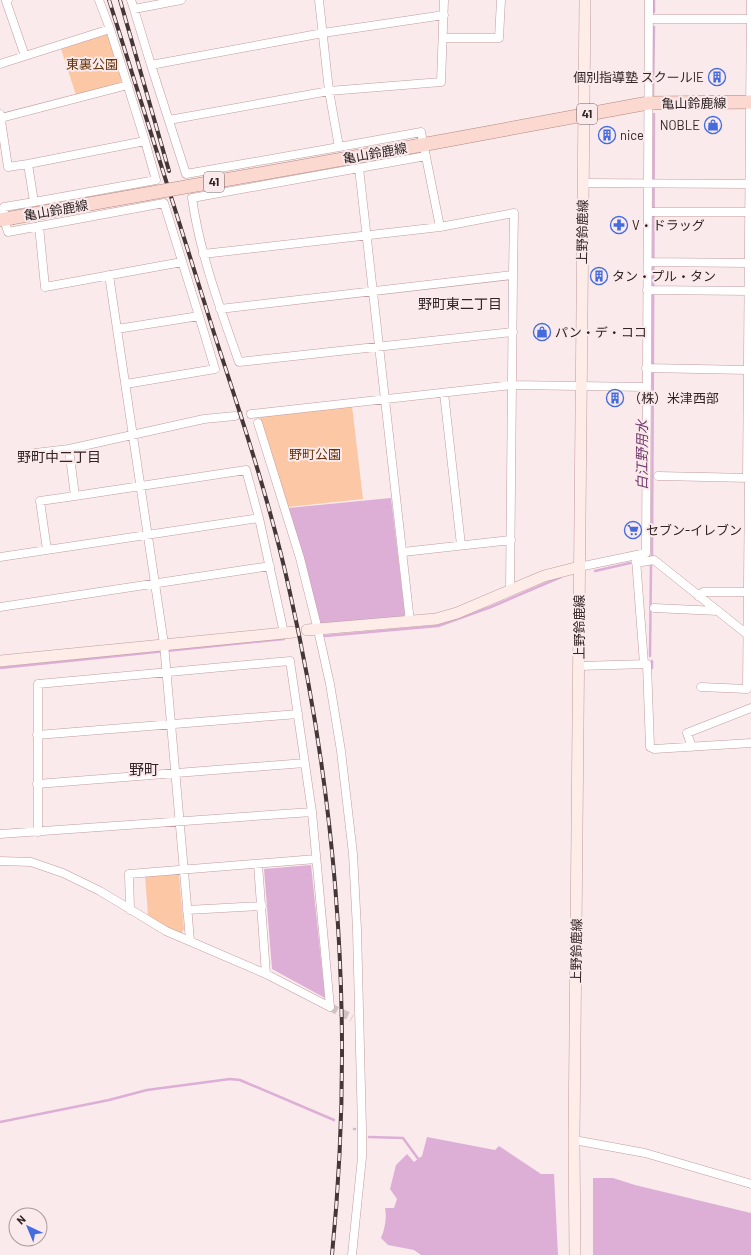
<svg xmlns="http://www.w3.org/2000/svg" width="751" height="1255" font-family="Barlow,'Noto Sans JP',sans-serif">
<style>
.green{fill:#fbc7a4}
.water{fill:#ddafd7}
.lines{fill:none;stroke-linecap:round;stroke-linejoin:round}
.stream{stroke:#ddafd7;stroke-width:2.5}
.street-tunnel{stroke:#d2c2c3;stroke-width:8;stroke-dasharray:8 4;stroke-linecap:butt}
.street-casing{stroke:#c09da0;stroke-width:9}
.secondary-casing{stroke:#c09da0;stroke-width:12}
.primary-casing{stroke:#b3887f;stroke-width:14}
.street{stroke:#fff;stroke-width:8}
.secondary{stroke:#fdece7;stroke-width:11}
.primary{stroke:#fbd8d0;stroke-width:13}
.rail-casing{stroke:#453738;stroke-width:4}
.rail{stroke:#faeaeb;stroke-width:2.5;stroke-dasharray:8;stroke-linecap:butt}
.primary-bridge-casing{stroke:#b3887f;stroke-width:14;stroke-linecap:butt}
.primary-bridge{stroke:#fbd8d0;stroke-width:13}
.labels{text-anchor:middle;stroke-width:4;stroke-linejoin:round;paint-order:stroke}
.shield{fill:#faeaeb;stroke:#6d5f60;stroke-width:1}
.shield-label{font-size:12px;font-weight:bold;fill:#312324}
.park-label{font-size:13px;fill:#63340b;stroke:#faeaeb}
.poi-label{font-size:13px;fill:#312324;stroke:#faeaeb;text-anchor:start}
.street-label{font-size:13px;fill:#312324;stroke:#faeaeb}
.neighbourhood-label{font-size:14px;fill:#312324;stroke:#faeaeb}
.water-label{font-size:14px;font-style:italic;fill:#743c70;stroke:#faeaeb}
.quarter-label{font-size:15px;fill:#312324;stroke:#faeaeb}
</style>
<rect width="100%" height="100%" fill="#faeaeb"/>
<path class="green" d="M105 34 108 35 122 80 119 83 76 95 61 49Z
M352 406 363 499 288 507 260 418 262 416Z
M177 873 179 876 184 929 181 934 165 928 148 915 145 876Z"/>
<path class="water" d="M391 498 405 614 403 617 319 624 288 508Z
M311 865 325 998 272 969 264 869Z
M427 1137 495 1150 499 1146 541 1174H554L558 1255H421L414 1250 388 1245 381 1238C385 1229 387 1217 385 1208H394L397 1199 390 1189 396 1165 407 1154 414 1162 422 1156Z
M593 1178H613L635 1185 751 1213V1255H593Z"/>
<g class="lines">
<path class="stream" d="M654 12V0
M653 96 654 27
M652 557 654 114
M595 571 630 563
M325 636 438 626 491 607 561 577
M650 656 651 564
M652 661V668
M0 668 284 639
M0 1122 109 1100 147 1090 230 1079 240 1080 334 1120
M354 1129H355
M369 1137 403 1138 419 1160"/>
<path class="street-tunnel" d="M235 416 251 414
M330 1007 352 1018"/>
<g class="street-casing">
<path id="street" d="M99 0 110 29 145 141
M131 0 134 9 181 0
M319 0 329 91 339 147 421 132 440 227
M134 9 151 65 323 33 444 15
M649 19H750
M443 38H499L501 0
M25 56 110 29
M0 64 25 56 6 1 8 0
M151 65 186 174 339 147
M0 114 8 167 28 164
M1 118 128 85
M169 120 329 91 441 82 444 0
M359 168 192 198C200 254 220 308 239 362L513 332
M583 183 749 184
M34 202 156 180 145 141 28 164 34 202 4 207V219L8 232 164 203 199 316
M648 212H749
M39 226 45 287 182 262
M203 254 440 227 514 213 513 275 220 309
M648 262 749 263
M109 275 117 329
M647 290 751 291
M646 368 748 370
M126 384 215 369 199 316 117 329 164 644 190 940
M444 393 461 545
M251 414 512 385 646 387
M258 423 300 558 318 630 330 684 341 751 353 854 357 929 362 1129V1157L352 1255
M35 453 69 449
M658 476 751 478
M747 478 751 0
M259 518 284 633
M47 550 40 501 75 496
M403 552 511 540
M0 557 259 518 246 470 75 496 69 449 204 419 235 416
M636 559 644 664
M636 563 654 560 748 635
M579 567 646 553 649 0
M510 591 513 275
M698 596 703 592H751
M0 607 270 566
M654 608 718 611
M410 622 359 168 426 156
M579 666 647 664 650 747 654 749 751 743
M701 687 747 689 749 478
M37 735 298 714
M692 747 687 733 751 708
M37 784 305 763
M38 832V684L290 661 312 812 330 1007
M0 834 312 812
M0 861 31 862 63 873 100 891 166 931 266 974 330 1007
M258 864 266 974
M130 910 129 874 316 859
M187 910 262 906
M574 1140 645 1153 751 1184"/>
</g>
<g class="secondary-casing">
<path id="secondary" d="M307 630 436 619 457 613 544 576 579 567
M0 661 294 632
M575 1255 574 1140 585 0"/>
</g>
<g class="primary-casing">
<path id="primary" d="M416 146 648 103 751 102
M0 220 11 218"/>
</g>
<use href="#street" class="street"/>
<use href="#secondary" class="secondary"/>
<use href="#primary" class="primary"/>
<g class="rail-casing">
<path id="rail" d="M109 0C144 111 179 222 214 333 242 419 271 505 290 593 339 810 354 1034 332 1255
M120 0 169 171"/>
</g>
<use href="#rail" class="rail"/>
<g class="primary-bridge-casing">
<path id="primary-bridge" d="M11 218 416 146"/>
</g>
<use href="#primary-bridge" class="primary-bridge"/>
</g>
<defs>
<g id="building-ring" transform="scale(0.9)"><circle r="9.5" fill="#faeaeb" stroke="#446cdf" stroke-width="1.5"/><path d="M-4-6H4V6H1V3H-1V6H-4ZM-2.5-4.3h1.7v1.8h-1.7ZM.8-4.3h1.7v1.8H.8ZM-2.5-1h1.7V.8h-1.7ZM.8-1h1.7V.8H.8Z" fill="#446cdf"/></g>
<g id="shop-ring" transform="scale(0.9)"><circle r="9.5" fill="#faeaeb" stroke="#446cdf" stroke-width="1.5"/><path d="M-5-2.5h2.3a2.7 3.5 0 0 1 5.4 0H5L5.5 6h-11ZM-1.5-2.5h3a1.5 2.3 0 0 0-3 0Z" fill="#446cdf"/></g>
<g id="pharmacy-ring" transform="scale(0.9)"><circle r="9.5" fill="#faeaeb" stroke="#446cdf" stroke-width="1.5"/><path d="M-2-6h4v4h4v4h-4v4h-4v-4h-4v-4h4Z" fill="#446cdf"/></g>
<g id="supermarket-ring" transform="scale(0.9)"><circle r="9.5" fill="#faeaeb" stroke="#446cdf" stroke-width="1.5"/><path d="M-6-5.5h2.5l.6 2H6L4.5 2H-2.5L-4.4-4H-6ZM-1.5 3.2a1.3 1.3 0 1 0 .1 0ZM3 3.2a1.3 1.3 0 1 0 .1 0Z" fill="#446cdf"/></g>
</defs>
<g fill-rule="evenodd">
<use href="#building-ring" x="717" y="77"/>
<use href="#shop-ring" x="713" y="125"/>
<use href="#building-ring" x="607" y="135"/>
<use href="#pharmacy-ring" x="619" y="225"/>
<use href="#building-ring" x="599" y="276"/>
<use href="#shop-ring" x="542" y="332"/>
<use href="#building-ring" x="615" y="398"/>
<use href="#supermarket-ring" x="633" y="530"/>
</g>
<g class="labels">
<g class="shield">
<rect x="577" y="104" width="20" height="20" rx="3"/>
<rect x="204" y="172" width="20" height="20" rx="3"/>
</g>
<g class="shield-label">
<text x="587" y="118">41</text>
<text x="214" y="186">41</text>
</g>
<g class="park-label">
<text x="92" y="69">東裏公園</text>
<text x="315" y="459">野町公園</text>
</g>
<g class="poi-label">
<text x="704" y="82" text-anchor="end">個別指導塾 スクールIE</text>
<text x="700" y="130" text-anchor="end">NOBLE</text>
<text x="620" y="140">nice</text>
<text x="632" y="230">V・ドラッグ</text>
<text x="612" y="281">タン・プル・タン</text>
<text x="555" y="337">パン・デ・ココ</text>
<text x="628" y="403">（株）米津西部</text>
<text x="646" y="535">セブン-イレブン</text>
</g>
<g class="street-label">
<text transform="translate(694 103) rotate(-1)" y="5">亀山鈴鹿線</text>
<text transform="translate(375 153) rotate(-10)" y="5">亀山鈴鹿線</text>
<text transform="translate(56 210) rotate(-10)" y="5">亀山鈴鹿線</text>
<text transform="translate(582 232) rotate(-89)" y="5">上野鈴鹿線</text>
<text transform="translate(579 627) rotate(-90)" y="5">上野鈴鹿線</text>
<text transform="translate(576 951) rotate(-89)" y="5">上野鈴鹿線</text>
</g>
<g class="neighbourhood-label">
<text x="460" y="309">野町東二丁目</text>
<text x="59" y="462">野町中二丁目</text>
</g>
<g class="water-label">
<text transform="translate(642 455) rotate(-90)" y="5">白江野用水</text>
</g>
<g class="quarter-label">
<text x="144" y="775">野町</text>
</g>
</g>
<g transform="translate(28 1227) rotate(316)"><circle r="19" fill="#faeaeb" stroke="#aa9a9b"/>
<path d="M0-3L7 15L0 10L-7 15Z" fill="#446cdf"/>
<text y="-6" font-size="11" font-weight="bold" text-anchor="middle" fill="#312324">N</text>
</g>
</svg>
